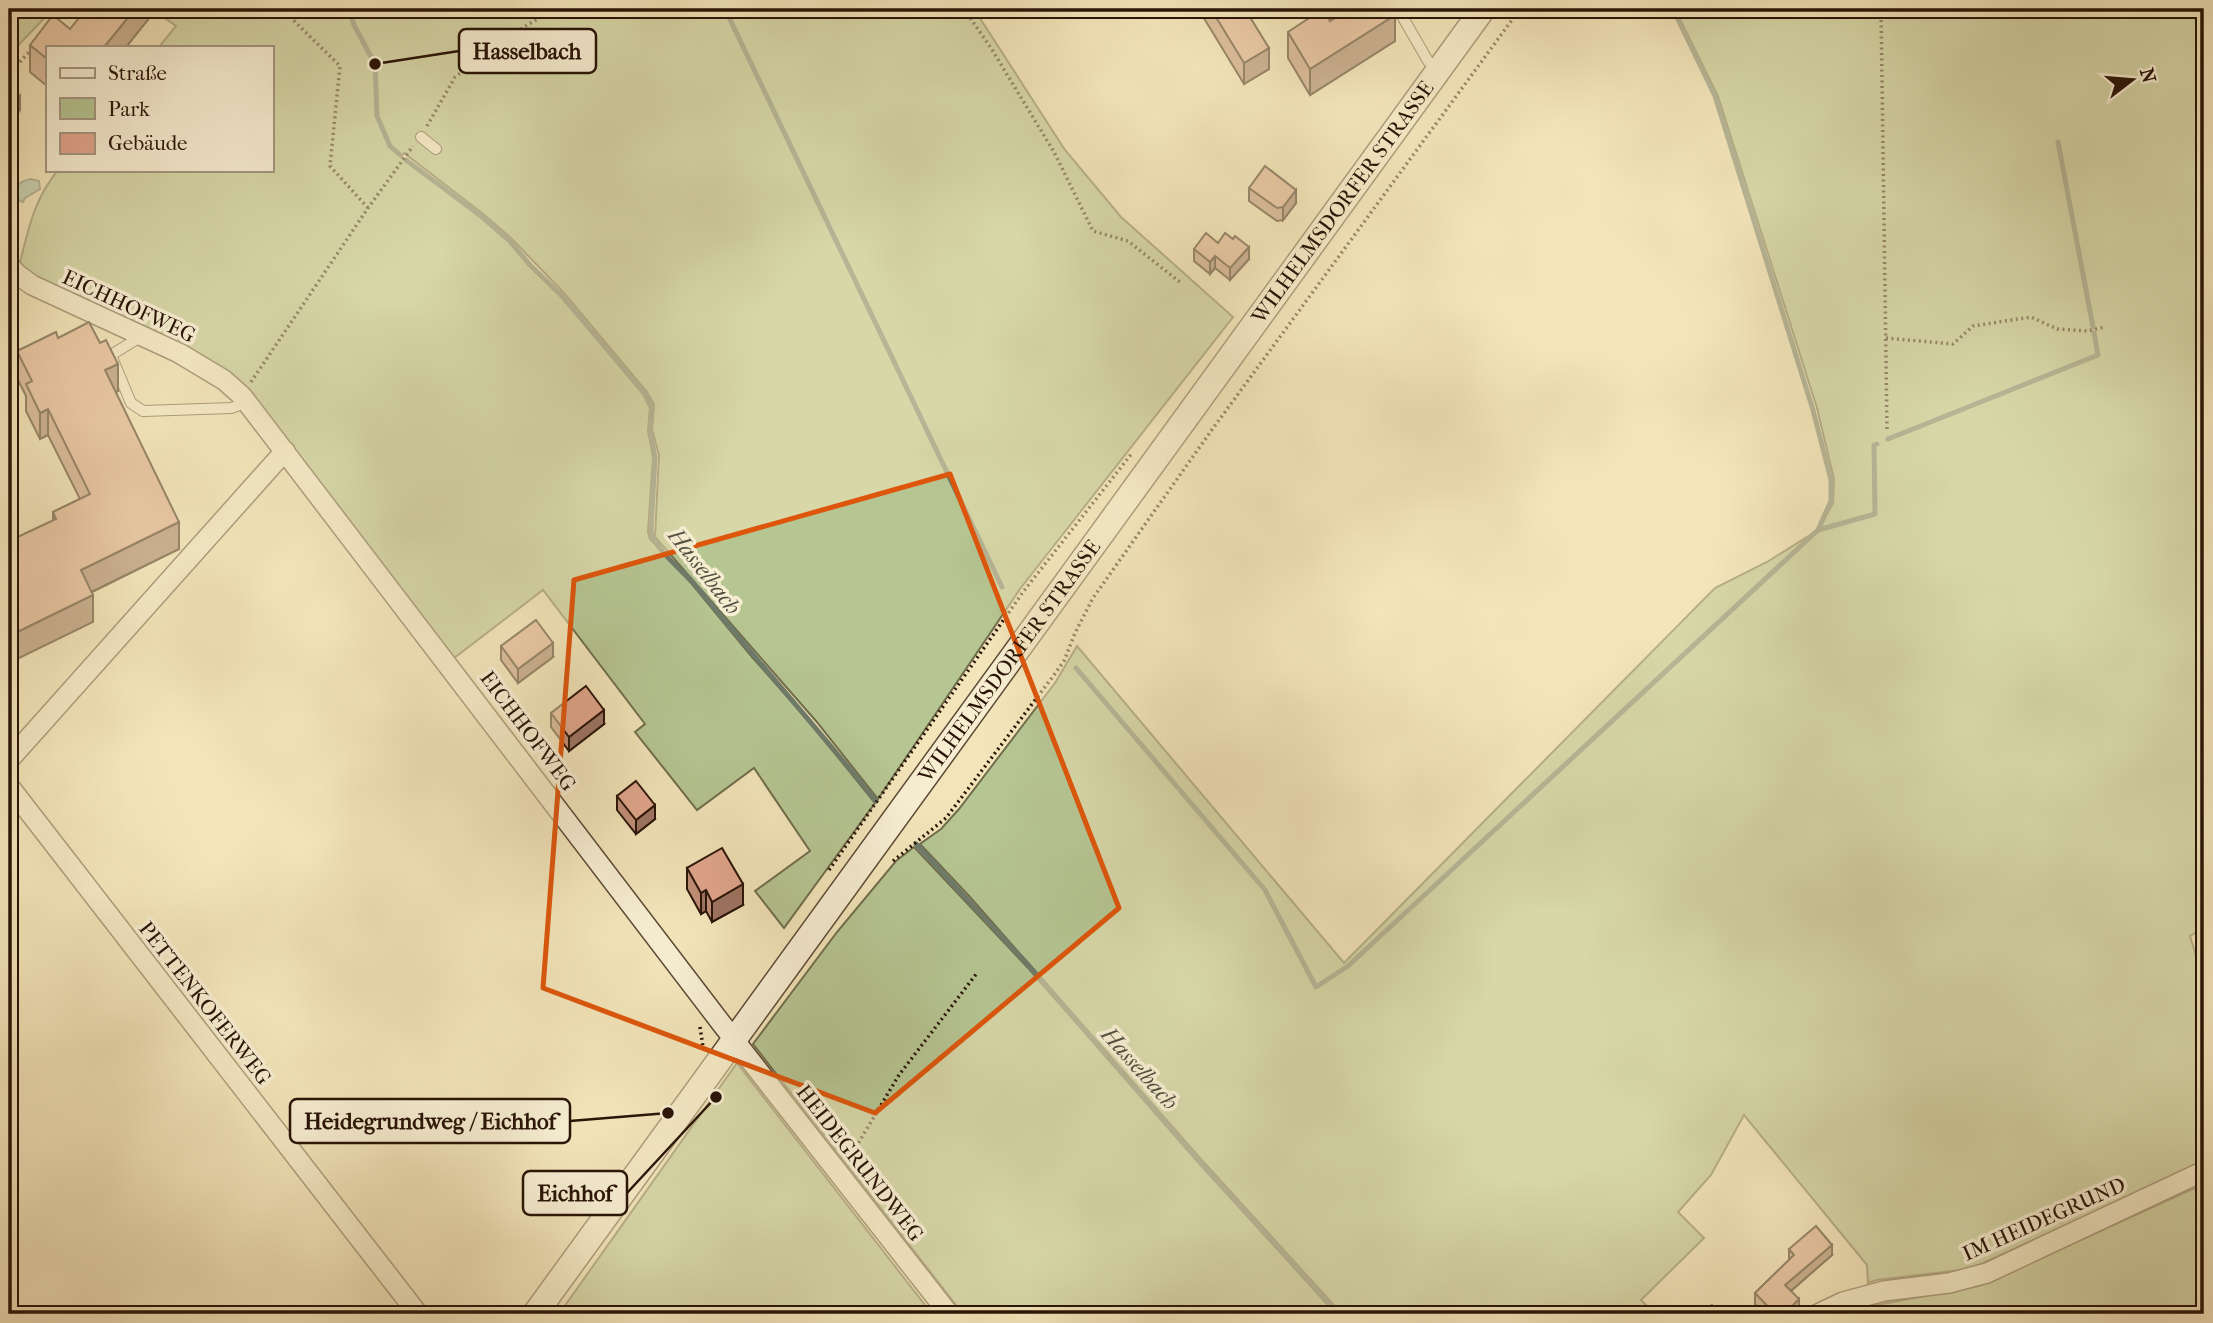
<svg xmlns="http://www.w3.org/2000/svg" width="2213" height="1323" font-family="'IM FELL French Canon',serif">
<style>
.green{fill:#b6c693;stroke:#706d4d;stroke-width:2}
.water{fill:#9cbfac;stroke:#6e7b6a;stroke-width:2}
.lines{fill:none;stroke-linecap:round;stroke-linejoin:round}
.stream{stroke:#6e7b6a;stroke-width:5}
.service-casing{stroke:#5c4834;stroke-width:12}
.minor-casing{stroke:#5c4834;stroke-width:22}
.tertiary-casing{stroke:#5c4834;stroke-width:27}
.path{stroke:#291407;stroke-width:3.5;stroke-dasharray:2 3.5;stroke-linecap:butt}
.service{stroke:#f7eed2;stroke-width:10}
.minor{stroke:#f7eed2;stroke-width:19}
.tertiary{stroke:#f7eed2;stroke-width:24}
.wall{fill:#c28f79;stroke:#291407;stroke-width:2}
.shaded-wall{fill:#9e7463;stroke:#291407;stroke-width:2}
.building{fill:#e1a68d;stroke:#291407;stroke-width:2}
.marked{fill:none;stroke:#de560c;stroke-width:5;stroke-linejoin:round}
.labels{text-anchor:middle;stroke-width:7;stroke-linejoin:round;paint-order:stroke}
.street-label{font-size:21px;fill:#291407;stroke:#f7eed2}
.water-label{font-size:23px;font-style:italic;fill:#515041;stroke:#f7eed2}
.leader{fill:none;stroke:#291407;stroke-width:2.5}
.callout-dot{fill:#291407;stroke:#f7eed2;stroke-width:2.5}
.callout{fill:#f7eed2;stroke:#291407;stroke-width:2.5}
.callout-label{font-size:23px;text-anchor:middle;font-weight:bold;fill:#291407}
</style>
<rect width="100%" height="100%" fill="#f3e5ba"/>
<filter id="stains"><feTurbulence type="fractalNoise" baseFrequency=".00286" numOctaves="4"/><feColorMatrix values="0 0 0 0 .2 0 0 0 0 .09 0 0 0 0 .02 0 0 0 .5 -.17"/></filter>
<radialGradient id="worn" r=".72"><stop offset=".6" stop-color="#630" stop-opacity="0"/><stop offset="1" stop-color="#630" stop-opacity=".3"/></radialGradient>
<path class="green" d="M9 9H53L9 55Z
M152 9H974L1065 150 1121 217 1233 317 1020 589 878 799 816 721 655 537 659 455 652 429 654 404 647 392 564 293 511 238 482 213 404 153 401 157 480 217 508 241 530 267 560 295 643 394 650 408 648 431 653 457 648 532 650 539 682 572 752 657 812 725 875 803 784 928 755 891 810 851 754 768 697 810 635 732 645 724 543 590 454 658 245 387 39 281 19 266C29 228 33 201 58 170H271V47H159L176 26Z
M1675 9H2204V928L2190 936 2204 982V1162L1970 1269 1877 1280 1868 1283 1867 1265 1744 1115 1711 1175 1678 1212 1704 1238 1641 1300 1655 1314H1342L1200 1158 970 897 920 844 941 829 959 809 1055 683 1077 646 1344 963 1715 588 1767 562 1818 530 1833 503 1834 479 1817 408 1718 96Z
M914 847 1029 969 1198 1162 1336 1314H963L753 1044 837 932 896 861Z
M737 1063 932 1314H559Z
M2204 1184V1314H1848L1871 1306 1979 1286Z"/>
<path class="water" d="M31 179 39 181 40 189 25 198 23 202 11 197C15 187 19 181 31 179Z"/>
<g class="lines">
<path class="stream" d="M349 9 354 25 375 64 377 116 390 146 399 154
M725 9 1002 587
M2058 142 2093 327
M406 160 481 216 509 240 531 266 561 295 645 394 652 407 650 432 655 457 651 532C656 550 682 570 695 585 755 658 817 728 876 801
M1888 439 2098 355 2094 333
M1818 530 1875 514 1874 445 1877 444
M1076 668 1265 890 1316 987 1348 966 1818 530 1831 501V480L1813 410 1715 96 1673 9
M916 844 1029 966 1198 1160 1339 1314"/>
<g class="service-casing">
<path id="service" d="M1398 9 1428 61 1438 69
M421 137 436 149
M142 336 111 355 131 403 143 411 231 408 237 406 242 396"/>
</g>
<g class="minor-casing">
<path id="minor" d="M9 265 17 274 32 285 179 353 224 380 242 396 721 1023 949 1314
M9 760 285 451
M9 786 418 1314
M1818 1314 1843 1302 1884 1291 1949 1283 1987 1273 2204 1171"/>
</g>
<g class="tertiary-casing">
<g id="tertiary">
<path id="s1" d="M535 1314 1483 9"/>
</g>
</g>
<path class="path" d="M282 9 340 66 330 166 368 208
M964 9 991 48 1054 152 1093 231 1128 241 1181 283
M1881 9 1887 429
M57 21 66 9
M16 66 31 50
M427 126 455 77 524 27 555 9
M1886 338 1953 344 1973 326 2031 317 2057 329 2088 331 2104 327
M251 382 368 208 413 146
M893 861 946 818 1054 675 1064 661 1075 633 1093 598 1211 431 1520 9
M829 870 1023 592 1133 452
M700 1027 703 1047
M850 1157 899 1075 977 973"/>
<use href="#service" class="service"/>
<use href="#minor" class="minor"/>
<use href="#tertiary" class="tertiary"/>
</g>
<path class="wall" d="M150 9V17L126 47H47V86L30 72V45L70 29Z
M1202 9H1245L1269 69 1244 84 1202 15Z
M1340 9H1391L1395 41 1310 95 1288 58V32L1330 21 1343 13Z
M1249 188 1296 203 1283 220 1277 221 1249 201Z
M1218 243 1249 259 1230 280 1215 268 1210 274 1194 261V249Z
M58 338 118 391 115 392 179 549 92 592 93 622 53 520V512L80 499 48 435 40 439 26 411V396L17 378V351Z
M501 646 553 657 518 683 501 660Z
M551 713 604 724 569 751 551 727Z
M617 796 655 819 636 834 617 810Z
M687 868 743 905 712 922 706 911 701 914 687 889Z
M1789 1249 1832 1255 1791 1291 1799 1310 1794 1314H1765L1755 1304V1293L1789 1260Z"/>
<path class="shaded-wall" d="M135 9H150V17L126 47H104Z
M1395 15V41L1310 95V69Z
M1269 48V69L1244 84V63Z
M20 96V110L9 127V113Z
M14 170V177L9 180V173Z
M1296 190V203L1283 220V207Z
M1249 247V259L1230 280V268Z
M1215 256V268L1210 274V262Z
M13 359V369L9 370V361Z
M118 364V391L105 397V370Z
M48 409V435L40 439V413Z
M179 522V549L81 597V570Z
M93 595V622L9 663V636Z
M553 643V657L518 683V669Z
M604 710V724L569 751V737Z
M655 805V819L636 834V820Z
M743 884V905L712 922V902Z
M706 890V911L701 914V893Z
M1832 1245V1255L1785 1296V1285Z
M1799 1299V1310L1794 1314H1784Z"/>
<path class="building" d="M86 9H135L104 47H47V59L30 45 53 15 70 29Z
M1211 9H1245L1269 48 1244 63Z
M1323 9 1330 21 1350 9H1391L1395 15 1310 69 1288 32Z
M9 89 20 96 9 113Z
M9 160 14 170 9 173Z
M1265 166 1296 190 1283 207 1277 208 1249 188Z
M1206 233 1218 243 1225 233 1233 239 1235 236 1249 247 1230 268 1215 256 1210 262 1194 249Z
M89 322 100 343 106 340 118 364 105 370 179 522 81 570 93 595 9 636V541L56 519 53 512 90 494 48 409 40 413 26 384 32 381 17 351 56 332 58 338Z
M9 349 13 359 9 361Z
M536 620 553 643 518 669 501 646Z
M586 686 604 710 569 737 551 713Z
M636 781 655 805 636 820 617 796Z
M722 848 743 884 712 902 706 890 701 893 687 868Z
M1816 1226 1832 1245 1785 1285 1799 1299 1784 1314H1775L1755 1293 1794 1255 1789 1249Z
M1712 1305 1718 1314H1699Z"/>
<path d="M0 0H2213V1323H0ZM950 474 1119 908 875 1113 543 988 574 580Z" fill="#f3e5ba" fill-opacity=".55" fill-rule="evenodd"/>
<path class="marked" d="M950 474 1119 908 875 1113 543 988 574 580Z"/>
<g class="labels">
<g class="street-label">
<text dy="7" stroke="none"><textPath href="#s1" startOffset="1374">WILHELMSDORFER STRASSE</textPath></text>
<text transform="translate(129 306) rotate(25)" y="7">EICHHOFWEG</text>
<text dy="7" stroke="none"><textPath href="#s1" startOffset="807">WILHELMSDORFER STRASSE</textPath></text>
<text transform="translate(528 731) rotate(53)" y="7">EICHHOFWEG</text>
<text transform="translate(205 1003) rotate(52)" y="7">PETTENKOFERWEG</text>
<text transform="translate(860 1163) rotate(52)" y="7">HEIDEGRUNDWEG</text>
<text transform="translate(2044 1219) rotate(-24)" y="7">IM HEIDEGRUND</text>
</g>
<g class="water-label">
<text transform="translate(705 571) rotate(52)" y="8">Hasselbach</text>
<text transform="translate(1140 1068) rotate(48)" y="8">Hasselbach</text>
</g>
</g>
<path class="leader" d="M375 64L459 51M668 1113L570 1121M716 1097L627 1193"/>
<g class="callout-dot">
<circle cx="375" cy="64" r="7"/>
<circle cx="668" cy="1113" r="7"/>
<circle cx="716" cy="1097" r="7"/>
</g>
<g class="callout">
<rect x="459" y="29" width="137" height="44" rx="7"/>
<rect x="290" y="1099" width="280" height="44" rx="7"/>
<rect x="523" y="1171" width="104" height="44" rx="7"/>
</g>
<g class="callout-label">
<text x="527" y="59">Hasselbach</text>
<text x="430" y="1129">Heidegrundweg / Eichhof</text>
<text x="575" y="1201">Eichhof</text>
</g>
<rect width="2213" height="1323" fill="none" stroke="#f3e5ba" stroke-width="35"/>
<rect x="10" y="10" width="2192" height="1302" fill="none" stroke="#291407" stroke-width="3.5"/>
<rect x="18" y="18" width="2178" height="1288" fill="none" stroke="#291407" stroke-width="2"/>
<rect x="46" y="46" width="228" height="126" fill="#f7eed2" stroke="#a59781" stroke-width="2"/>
<rect x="60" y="68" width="35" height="10" fill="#f7eed2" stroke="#a59781" stroke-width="2"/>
<text x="108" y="80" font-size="21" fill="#291407">Straße</text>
<rect x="60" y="98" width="35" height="21" fill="#b6c693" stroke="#a59781" stroke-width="2"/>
<text x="108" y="116" font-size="21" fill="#291407">Park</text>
<rect x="60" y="133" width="35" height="21" fill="#e1a68d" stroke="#a59781" stroke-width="2"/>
<text x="108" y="150" font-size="21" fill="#291407">Gebäude</text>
<g transform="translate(2132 80) rotate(74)" stroke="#f7eed2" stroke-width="5" paint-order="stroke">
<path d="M0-5L12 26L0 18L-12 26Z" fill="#291407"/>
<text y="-10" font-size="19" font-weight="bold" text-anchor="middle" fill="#291407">N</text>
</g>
<rect width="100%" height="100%" filter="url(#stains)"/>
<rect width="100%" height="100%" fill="url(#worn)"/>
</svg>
